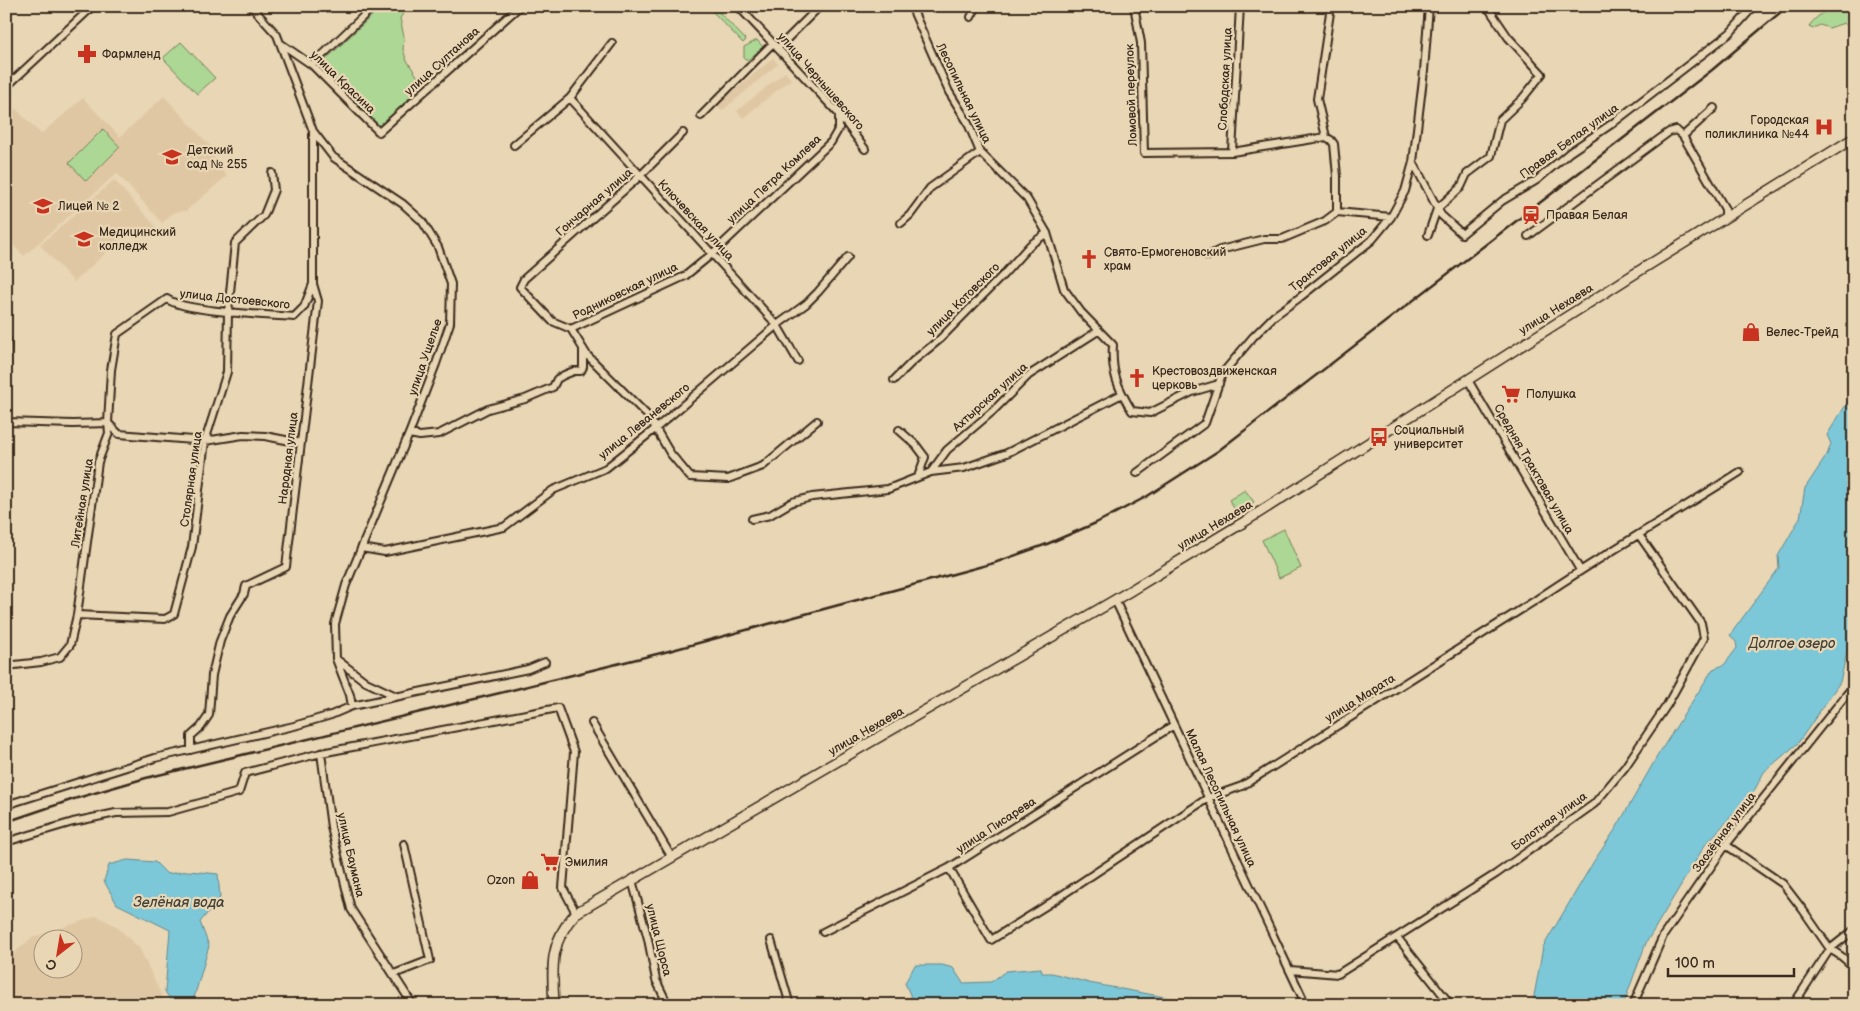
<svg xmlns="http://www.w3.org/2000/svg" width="1860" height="1011" font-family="'Balsamiq Sans',sans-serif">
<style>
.built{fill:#e0c7a4;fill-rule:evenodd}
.green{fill:#acd794;stroke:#748059}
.water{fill:#7bc8d9;stroke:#61898e}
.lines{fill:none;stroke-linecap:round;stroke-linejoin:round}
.street-casing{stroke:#3b2a1e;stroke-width:10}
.secondary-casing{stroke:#3b2a1e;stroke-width:12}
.street{stroke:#e8d6b4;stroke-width:6}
.secondary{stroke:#e8d6b4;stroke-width:9}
.rail{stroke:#3b2a1e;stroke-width:2.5}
.labels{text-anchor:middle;stroke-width:4.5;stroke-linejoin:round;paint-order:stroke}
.poi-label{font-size:12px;fill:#3b2a1e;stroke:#e8d6b4;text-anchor:start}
.street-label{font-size:12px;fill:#3b2a1e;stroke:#e8d6b4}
.water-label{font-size:14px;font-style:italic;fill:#45423a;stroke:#e8d6b4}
</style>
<rect width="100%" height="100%" fill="#e8d6b4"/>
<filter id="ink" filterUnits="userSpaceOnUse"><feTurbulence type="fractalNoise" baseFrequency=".02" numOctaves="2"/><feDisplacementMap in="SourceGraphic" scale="10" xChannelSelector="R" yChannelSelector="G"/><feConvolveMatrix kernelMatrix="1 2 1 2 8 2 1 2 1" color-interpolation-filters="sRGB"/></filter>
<g filter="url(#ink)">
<path class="built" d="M773 58 778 64 722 111 717 105Z
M785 72 791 79 743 118 737 111Z
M164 96 215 151 214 161 227 176 186 211 174 212 162 223 117 173 24 256 6 238V116L15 108 41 134 83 98 120 137Z
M114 180 156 227 148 235 140 226 129 235 127 233 74 282 40 245 94 197 106 210 95 197Z
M97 916 116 926 140 949 166 1005H6V966L11 956 31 938ZM72 938V968H42V938Z"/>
<path class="green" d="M382 6H409L400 18 404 37 403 49 406 59 421 82 420 87 380 127 320 65Z
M1846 6C1856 11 1854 18 1854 28L1848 27 1844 23 1829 28 1820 25 1812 29 1809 26C1818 14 1830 6 1846 6Z
M716 9 746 40 743 43 713 12Z
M757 40 763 47 748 60 744 58V47Z
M181 42 215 78 197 94 163 58Z
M103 129 120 147 86 181 69 163Z
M1245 490 1254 502 1237 513 1229 500Z
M1284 529 1301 568 1279 578 1262 540Z"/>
<path class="water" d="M1854 392V633L1851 635 1840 682 1798 743 1764 772 1753 793 1705 845 1646 943 1623 1005H1534V996L1543 947 1594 861 1617 827 1658 755 1713 669 1724 665 1737 648 1736 642 1730 635 1779 568 1778 556 1800 518 1805 488 1827 455 1831 444 1827 435Z
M127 860 155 862 167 874 189 871 218 874 220 898 200 922 209 946 194 998 200 1005H175L165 992 170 930 117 904 104 881 109 865Z
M915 965H942L953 968 963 983 991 982 1006 971 1041 968 1042 973H1052L1089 983 1208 1005H923L911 997 905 983Z"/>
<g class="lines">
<g class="street-casing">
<path id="street" d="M251 6 277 35 280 43 312 65 379 132 520 6
M738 6 839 114 865 149
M911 6 949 92 967 121 980 152 1027 199 1047 233 1064 289 1081 312 1113 345C1111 373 1118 388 1132 411L1150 413 1192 392 1219 384
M1134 6 1141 43 1144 153 1232 152 1326 137
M1331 6 1317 99 1326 137 1331 140 1334 144 1337 176V212
M971 17 977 6
M778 48 820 6
M312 65 374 6
M6 87 93 6
M570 98 777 325 798 361
M1714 108 1683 136 1725 209V217
M701 116 773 43
M683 133 640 176 524 279 520 287 552 321 571 329 587 355 649 417 670 453 690 477 728 479 763 466 817 421
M514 145 570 98 612 43
M1232 152 1240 6
M1413 162 1441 215 1462 234 1502 201 1537 180 1570 152 1613 123 1730 33 1754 6
M901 223 910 215 930 188 980 152
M1428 235 1437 209 1461 187 1467 174 1491 156 1500 120 1522 99 1542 74 1508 37 1487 6
M1528 236 1669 132 1676 130 1683 136
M1208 256 1220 250 1264 239H1282L1325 221 1337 212 1391 217
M571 329 685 276 712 254 831 142 839 128V114
M6 370 7 340
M894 380 913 361 939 340 1004 274 1030 245 1047 233
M1468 380 1580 570
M6 422 73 424 108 423 119 434 205 441 243 435 265 436 301 443
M899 430 916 445 925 457 918 477
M409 434 420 436 439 434 488 409 525 399 553 387 557 379 564 375 574 371H581L583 367V349
M931 472 964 468 1007 453 1122 394
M1137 473 1205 423 1222 374 1253 337 1274 316 1299 298 1372 240 1391 217 1405 191 1413 162 1424 71 1429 6
M752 519 770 515 792 502 812 497 888 489 931 472 947 450 993 411 1029 375 1098 331
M361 548 385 552 504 527 553 490 606 468 655 429 777 325 806 304 818 292 848 257
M1115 600 1306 1005
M77 615 165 619 174 614 192 547 205 441 227 372 228 312 235 243 264 215 274 190 272 173
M336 659 366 682 396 696
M6 666 41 662 60 657 70 645 77 615 98 462 109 433 108 423 111 370 117 334 167 299C185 312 268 315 294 317L304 307 313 284
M352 706 528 669 545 662
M592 723 671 856
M191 750V736L201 727 209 715 212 675 220 641 230 616 244 594 246 586 286 567 318 301 313 284V131
M321 753 331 827 351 909 413 1005
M6 805 155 758 294 726 331 715 352 706 350 695 336 659 335 624 346 585 409 434 436 364 450 323 451 284 438 247 422 221 403 204 333 157 313 131 280 43
M6 842 73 822 116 813 168 812 239 792 245 773 321 753 558 708 574 752 563 888 576 913
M1726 845 1783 884 1803 910 1830 949 1841 956 1854 967
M949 868 991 940 1044 907 1208 798 1242 786 1536 600C1602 555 1672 515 1740 472
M632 880 648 939 656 980 668 1005
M823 932 949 868 1174 725
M1397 937 1451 1005
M771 940 790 1005
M1290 970 1338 974 1496 874 1594 804 1625 767 1667 705 1704 638 1701 623 1639 535
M394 974 430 960 404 844
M1633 1005 1663 936 1726 845 1854 685
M1793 1005 1830 949 1854 930"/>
</g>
<g class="secondary-casing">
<path id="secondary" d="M554 1005C552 967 549 942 576 913L1115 600 1244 522 1639 271 1854 138"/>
</g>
<use href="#street" class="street"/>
<use href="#secondary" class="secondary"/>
<path class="rail" d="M6 822 74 799 146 778 504 692 665 652 994 563 1047 544 1096 523 1146 497 1218 451 1712 70 1788 6"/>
</g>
</g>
<defs>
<g id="pharmacy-bare" transform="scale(1.5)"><path d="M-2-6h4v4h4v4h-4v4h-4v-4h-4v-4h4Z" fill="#c8321e" stroke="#e8d6b4" stroke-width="2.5" paint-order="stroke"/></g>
<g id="hospital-bare" transform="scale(1.5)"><path d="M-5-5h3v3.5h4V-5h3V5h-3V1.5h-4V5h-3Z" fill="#c8321e" stroke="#e8d6b4" stroke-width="2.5" paint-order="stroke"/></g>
<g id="school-bare" transform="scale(1.5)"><path d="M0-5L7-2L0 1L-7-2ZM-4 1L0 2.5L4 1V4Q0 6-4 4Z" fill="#c8321e" stroke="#e8d6b4" stroke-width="2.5" paint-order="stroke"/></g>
<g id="station-bare" transform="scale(1.5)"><path d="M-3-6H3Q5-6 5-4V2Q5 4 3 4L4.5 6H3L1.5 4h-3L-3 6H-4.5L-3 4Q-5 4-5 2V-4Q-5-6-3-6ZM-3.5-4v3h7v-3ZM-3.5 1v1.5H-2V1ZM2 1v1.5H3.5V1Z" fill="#c8321e" stroke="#e8d6b4" stroke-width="2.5" paint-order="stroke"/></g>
<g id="university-bare" transform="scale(1.5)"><path d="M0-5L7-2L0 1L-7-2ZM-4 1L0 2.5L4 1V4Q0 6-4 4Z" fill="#c8321e" stroke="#e8d6b4" stroke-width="2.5" paint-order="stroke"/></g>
<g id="church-bare" transform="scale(1.5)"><path d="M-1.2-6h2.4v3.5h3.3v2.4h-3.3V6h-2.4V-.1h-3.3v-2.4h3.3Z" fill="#c8321e" stroke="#e8d6b4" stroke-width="2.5" paint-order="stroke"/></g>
<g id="shop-bare" transform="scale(1.5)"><path d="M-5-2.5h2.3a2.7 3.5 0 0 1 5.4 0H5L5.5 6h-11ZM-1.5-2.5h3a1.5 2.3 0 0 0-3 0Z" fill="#c8321e" stroke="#e8d6b4" stroke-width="2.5" paint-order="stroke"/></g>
<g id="supermarket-bare" transform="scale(1.5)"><path d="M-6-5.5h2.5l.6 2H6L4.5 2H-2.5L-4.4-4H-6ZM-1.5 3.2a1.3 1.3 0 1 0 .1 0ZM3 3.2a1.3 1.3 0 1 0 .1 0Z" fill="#c8321e" stroke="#e8d6b4" stroke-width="2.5" paint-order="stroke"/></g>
<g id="bus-bare" transform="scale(1.5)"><path d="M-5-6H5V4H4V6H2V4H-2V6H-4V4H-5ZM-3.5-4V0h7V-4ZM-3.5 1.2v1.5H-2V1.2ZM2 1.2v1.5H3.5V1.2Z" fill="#c8321e" stroke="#e8d6b4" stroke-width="2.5" paint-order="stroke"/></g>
</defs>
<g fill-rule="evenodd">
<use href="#pharmacy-bare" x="87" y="54"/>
<use href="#hospital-bare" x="1824" y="127"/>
<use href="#school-bare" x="172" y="157"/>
<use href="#school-bare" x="43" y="206"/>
<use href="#station-bare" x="1531" y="215"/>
<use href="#university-bare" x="84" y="239"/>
<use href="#church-bare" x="1089" y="259"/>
<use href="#shop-bare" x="1751" y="332"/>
<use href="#church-bare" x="1137" y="378"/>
<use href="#supermarket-bare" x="1511" y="394"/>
<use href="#bus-bare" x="1379" y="437"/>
<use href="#supermarket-bare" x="550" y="862"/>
<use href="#shop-bare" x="530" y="880"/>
</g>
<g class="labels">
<g class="poi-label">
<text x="102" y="58">Фармленд</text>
<text x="1809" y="124" text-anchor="end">Городская<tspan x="1809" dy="14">поликлиника №44</tspan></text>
<text x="187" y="154">Детский<tspan x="187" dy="14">сад № 255</tspan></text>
<text x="58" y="210">Лицей № 2</text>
<text x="1546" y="219">Правая Белая</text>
<text x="99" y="236">Медицинский<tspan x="99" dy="14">колледж</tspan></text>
<text x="1104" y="256">Свято-Ермогеновский<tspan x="1104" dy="14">храм</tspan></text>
<text x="1766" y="336">Велес-Трейд</text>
<text x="1152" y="375">Крестовоздвиженская<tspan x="1152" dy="14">церковь</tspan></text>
<text x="1526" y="398">Полушка</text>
<text x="1394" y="434">Социальный<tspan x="1394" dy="14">университет</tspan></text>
<text x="565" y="866">Эмилия</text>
<text x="515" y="884" text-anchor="end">Ozon</text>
</g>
<g class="street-label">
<text transform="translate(442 61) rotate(-42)" y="4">улица Султанова</text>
<text transform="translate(1225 79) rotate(-87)" y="4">Слободская улица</text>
<text transform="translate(821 81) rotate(49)" y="4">улица Чернышевского</text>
<text transform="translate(343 82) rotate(44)" y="4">улица Красина</text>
<text transform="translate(964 93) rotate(64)" y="4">Лесопильная улица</text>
<text transform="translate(1131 95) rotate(-92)" y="4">Ломовой переулок</text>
<text transform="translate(1569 141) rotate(-36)" y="4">Правая Белая улица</text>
<text transform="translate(774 179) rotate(-43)" y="4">улица Петра Комлева</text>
<text transform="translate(594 202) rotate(-41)" y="4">Гончарная улица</text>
<text transform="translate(696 220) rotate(47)" y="4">Ключевская улица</text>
<text transform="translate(1328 259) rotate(-39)" y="4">Трактовая улица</text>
<text transform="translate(625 291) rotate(-26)" y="4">Родниковская улица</text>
<text transform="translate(235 299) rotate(6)" y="4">улица Достоевского</text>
<text transform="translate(963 299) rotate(-45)" y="4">улица Котовского</text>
<text transform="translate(1556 309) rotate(-32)" y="4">улица Нехаева</text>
<text transform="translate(425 357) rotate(-71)" y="4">улица Ущелье</text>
<text transform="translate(990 397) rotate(-42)" y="4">Ахтырская улица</text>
<text transform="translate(644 421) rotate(-39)" y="4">улица Леваневского</text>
<text transform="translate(288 458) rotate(-83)" y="4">Народная улица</text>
<text transform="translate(1534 469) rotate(60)" y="4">Средняя Трактовая улица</text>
<text transform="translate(191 479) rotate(-82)" y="4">Столярная улица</text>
<text transform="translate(82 503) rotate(-81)" y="4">Литейная улица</text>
<text transform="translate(1215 525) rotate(-31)" y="4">улица Нехаева</text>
<text transform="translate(1360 698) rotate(-32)" y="4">улица Марата</text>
<text transform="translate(866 731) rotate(-30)" y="4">улица Нехаева</text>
<text transform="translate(1221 798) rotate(65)" y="4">Малая Лесопильная улица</text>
<text transform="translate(1549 821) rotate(-36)" y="4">Болотная улица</text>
<text transform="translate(996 825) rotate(-33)" y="4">улица Писарева</text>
<text transform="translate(1724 832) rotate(-53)" y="4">Заозёрная улица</text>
<text transform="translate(351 855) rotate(77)" y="4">улица Баумана</text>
<text transform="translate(659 940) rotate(76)" y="4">улица Щорса</text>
</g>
<g class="water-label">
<text x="1792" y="648">Долгое озеро</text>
<text x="179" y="907">Зелёная вода</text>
</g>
</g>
<rect width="1860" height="1011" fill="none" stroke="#e8d6b4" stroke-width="25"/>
<rect x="12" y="12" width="1835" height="986" fill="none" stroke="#3b2a1e" stroke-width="2" filter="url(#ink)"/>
<g transform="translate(58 954) rotate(211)"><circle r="24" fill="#e8d6b4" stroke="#a39178"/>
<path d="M0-4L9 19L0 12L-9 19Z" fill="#c8321e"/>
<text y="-8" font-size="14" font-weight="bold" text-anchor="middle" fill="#3b2a1e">С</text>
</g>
<path d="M1668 968v8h126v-8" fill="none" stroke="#3b2a1e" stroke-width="2.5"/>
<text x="1675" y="968" font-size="15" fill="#3b2a1e" stroke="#e8d6b4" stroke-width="4" paint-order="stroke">100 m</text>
</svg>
